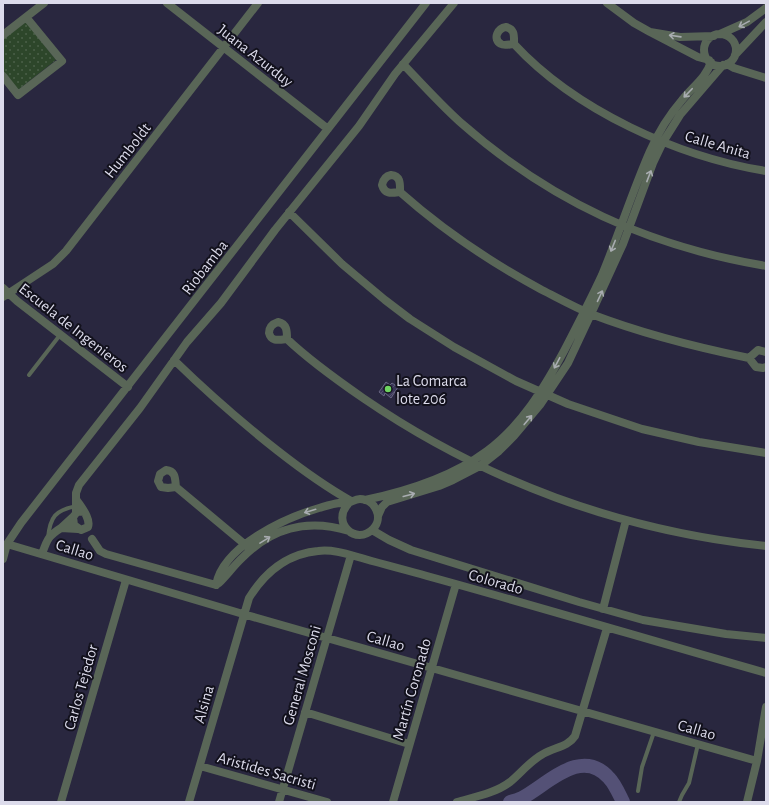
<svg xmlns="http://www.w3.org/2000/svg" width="769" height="805" font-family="'Alegreya Sans',sans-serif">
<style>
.park{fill:url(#park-dots)}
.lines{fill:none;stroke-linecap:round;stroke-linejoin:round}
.river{stroke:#545176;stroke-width:14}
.building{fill:url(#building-hatch);stroke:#676581}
.service{stroke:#596657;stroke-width:4}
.minor{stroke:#596657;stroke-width:8}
.oneway{stroke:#a8acb0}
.poi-dot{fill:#6ed361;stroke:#12111c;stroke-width:1.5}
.labels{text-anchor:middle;stroke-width:4;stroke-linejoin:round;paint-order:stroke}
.street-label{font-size:16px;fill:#dcdbeb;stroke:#12111c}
.poi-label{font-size:16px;fill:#dcdbeb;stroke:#12111c;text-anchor:start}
</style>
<defs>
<pattern id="park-dots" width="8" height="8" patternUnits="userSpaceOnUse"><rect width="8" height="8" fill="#2d462a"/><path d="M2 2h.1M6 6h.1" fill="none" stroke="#4b6049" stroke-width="1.8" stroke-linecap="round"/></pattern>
<pattern id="building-hatch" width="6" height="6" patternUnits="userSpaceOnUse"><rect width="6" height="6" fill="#393558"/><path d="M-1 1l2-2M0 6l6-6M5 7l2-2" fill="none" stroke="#555270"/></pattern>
</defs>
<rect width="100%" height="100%" fill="#29273f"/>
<path class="park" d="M26 22 56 60 18 90 3 71V39Z"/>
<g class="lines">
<path class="river" d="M510 802C514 801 518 800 522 798 547 785 581 746 609 778 615 784 619 794 623 802"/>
</g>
<path class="building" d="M386 382 390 385 392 383 398 387 391 398 385 393 384 396 379 392Z"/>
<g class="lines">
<path class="service" d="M29 375 60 335
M48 538C50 517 55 510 77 506
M638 791 642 767 654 732
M679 802 682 795 689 783 698 744"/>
<path class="minor" d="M167 3 328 129
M607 3 634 23 650 32
M720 34 747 22 766 8
M704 50a16 16 0 1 1 32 0a16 16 0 1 1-32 0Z
M3 35 44 3
M514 44C510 44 504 46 501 44 492 39 498 28 506 27 515 29 514 36 514 44 575 110 678 157 766 171
M735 55 766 22
M709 60 698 57 650 32 680 37 714 36
M403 64C422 84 440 104 460 122 551 202 648 246 766 266
M727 64 734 68 766 78
M3 76 18 95 62 61 26 17
M400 192C392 193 385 195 382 185 383 180 386 176 391 175 401 176 400 184 400 192 444 231 490 262 542 290 558 298 574 307 591 314 643 334 695 347 749 358L756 367 763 368 766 367
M289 212 342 264 385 300 410 319 454 347 516 381 568 404 642 429 699 442 766 453
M3 288 17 301 128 387
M3 297 53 264 66 251 258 3
M287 339C279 340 271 342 269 333 269 327 272 324 278 322 287 324 287 331 287 339 310 361 337 380 363 398 484 481 621 531 766 546
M749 358 758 350 766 352
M174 360C207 392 241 422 278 451 301 469 326 487 351 501
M176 487 168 488 161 487 158 481 160 474 166 470C176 471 175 479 176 487L248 547
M76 499V493L79 485 140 408 187 342 221 303 275 230 359 126 395 74 454 3
M365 500C408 491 452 477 487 451 522 425 544 388 564 351 577 326 590 301 602 275 619 234 632 192 650 151 658 133 669 115 682 100 692 87 706 78 711 62
M76 513V499C81 507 91 518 88 527L81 530 74 525 73 517 78 511 84 512
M378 516 382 507 387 502 439 486 453 480 480 466 499 451 514 436 540 405 568 363 591 314 623 244 653 163 663 142 680 115 723 65
M73 517 61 528 78 529
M372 530 389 540 411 550 579 602 643 620 726 634 766 638
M92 539 100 551 106 554 216 585 219 583C226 576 233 567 240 560 271 528 306 518 349 531
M7 544 243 614 757 761
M3 546 7 544 21 523 426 3
M42 554C47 540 48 536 61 528
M3 559 7 544
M216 585C223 546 285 518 319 508 326 506 332 504 339 503 342 503 346 504 348 503 352 502 355 499 360 499 375 499 384 518 373 529 356 546 331 523 348 504
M603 609 626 520
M305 712 409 744
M200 766 327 802
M61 802 126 580
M189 802 249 598C265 572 286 554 318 551 334 549 350 555 365 559 386 565 406 570 427 576 540 607 653 641 766 673
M279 802 351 555
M393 802 456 584
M457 802C474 797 496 793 510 782 521 773 530 761 543 754 554 747 568 747 575 736L607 628
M747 802 757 761 766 707"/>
</g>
<defs><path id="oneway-shaft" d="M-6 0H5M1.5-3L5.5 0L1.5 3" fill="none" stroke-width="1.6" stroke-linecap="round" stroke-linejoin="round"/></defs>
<g class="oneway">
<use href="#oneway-shaft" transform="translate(744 24) rotate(151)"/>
<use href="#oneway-shaft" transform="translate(675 36) rotate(-172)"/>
<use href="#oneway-shaft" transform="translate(688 93) rotate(134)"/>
<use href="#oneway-shaft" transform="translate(649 176) rotate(-69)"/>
<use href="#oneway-shaft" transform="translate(613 246) rotate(112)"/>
<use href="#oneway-shaft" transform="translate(600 296) rotate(-65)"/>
<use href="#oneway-shaft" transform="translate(557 363) rotate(118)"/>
<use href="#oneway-shaft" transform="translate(528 420) rotate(-50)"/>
<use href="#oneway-shaft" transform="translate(409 495) rotate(-15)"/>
<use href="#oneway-shaft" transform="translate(310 511) rotate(163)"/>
<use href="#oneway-shaft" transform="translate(265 540) rotate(-32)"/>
</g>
<circle class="poi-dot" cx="388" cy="389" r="4"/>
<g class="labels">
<g class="street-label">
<text transform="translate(256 55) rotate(38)" y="6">Juana Azurduy</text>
<text transform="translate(718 144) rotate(16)" y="6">Calle Anita</text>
<text transform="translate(127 150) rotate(-52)" y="6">Humboldt</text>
<text transform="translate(204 267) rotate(-52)" y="6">Riobamba</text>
<text transform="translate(74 327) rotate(38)" y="6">Escuela de Ingenieros</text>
<text transform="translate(75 549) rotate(17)" y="6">Callao</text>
<text transform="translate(496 581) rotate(16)" y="6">Colorado</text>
<text transform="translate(386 640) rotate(16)" y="6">Callao</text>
<text transform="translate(301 675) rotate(-74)" y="6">General Mosconi</text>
<text transform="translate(80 687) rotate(-74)" y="6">Carlos Tejedor</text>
<text transform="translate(411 689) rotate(-74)" y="6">Martín Coronado</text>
<text transform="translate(203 704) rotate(-74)" y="6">Alsina</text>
<text transform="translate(697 729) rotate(16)" y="6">Callao</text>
<text transform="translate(267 770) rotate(16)" y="6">Aristides Sacristi</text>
</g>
<g class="poi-label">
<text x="396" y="386">La Comarca<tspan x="396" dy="18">lote 206</tspan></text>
</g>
</g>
<rect width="769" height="805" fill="none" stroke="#dcdbeb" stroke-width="8"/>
</svg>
